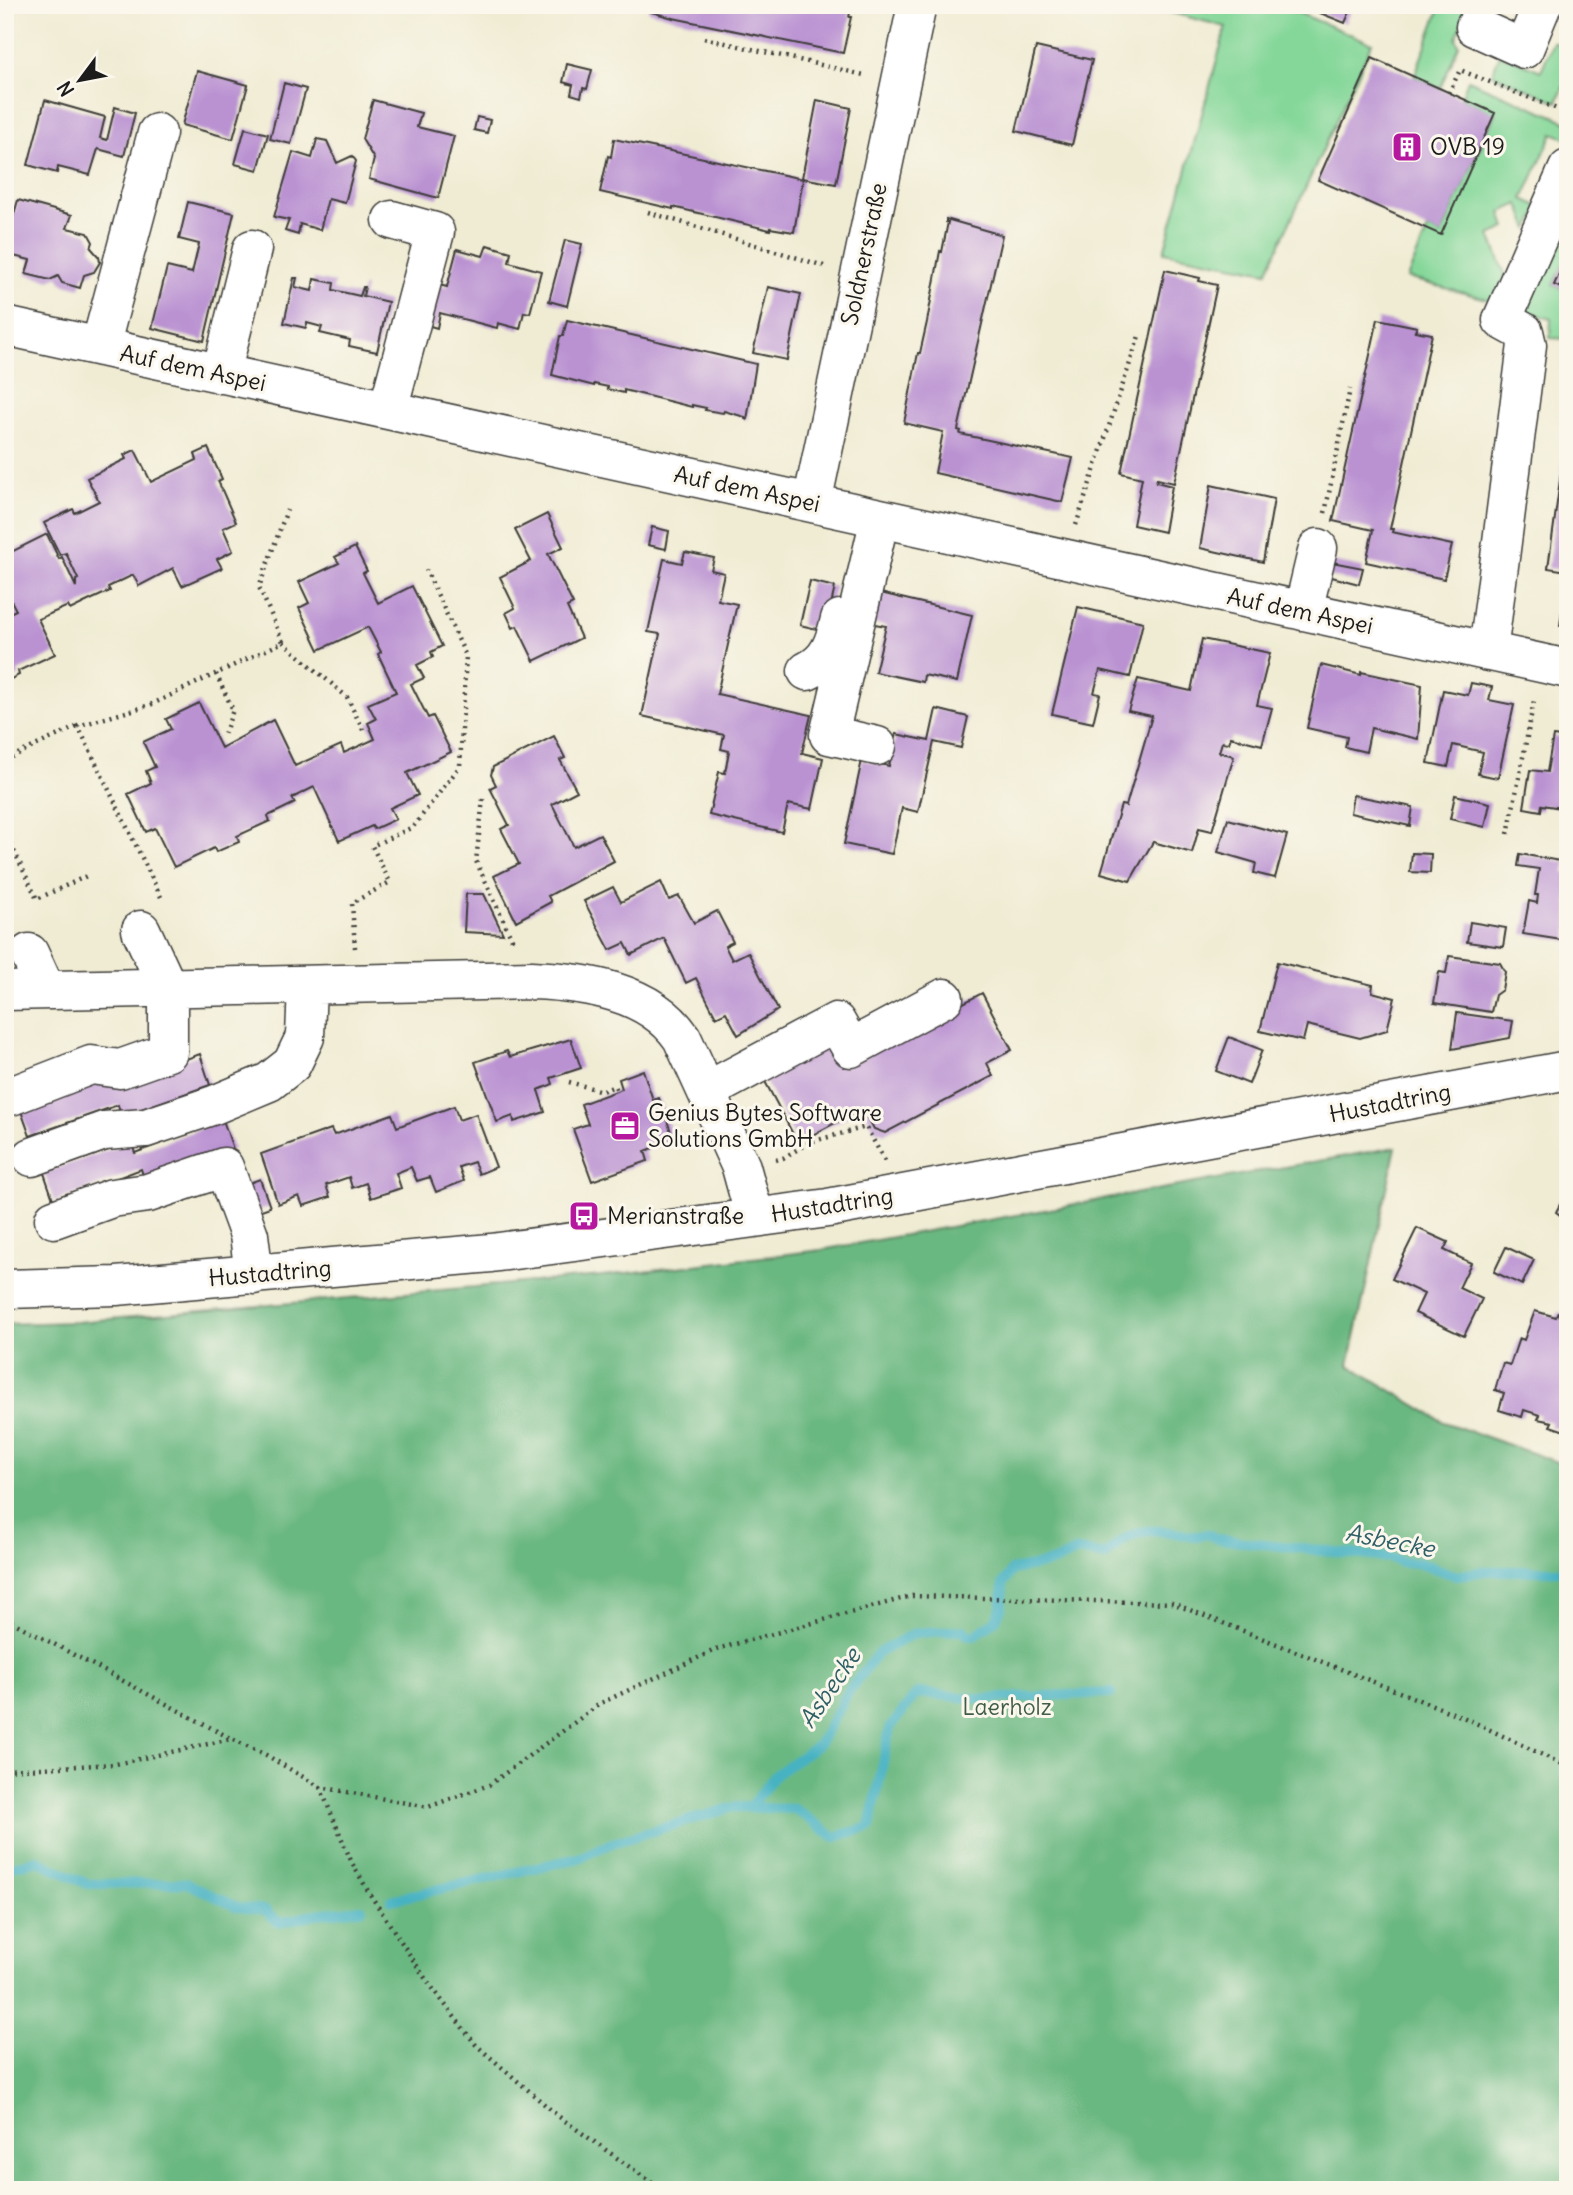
<svg xmlns="http://www.w3.org/2000/svg" width="1573" height="2195" font-family="Delius,sans-serif">
<style>
.green{fill:#84d799;stroke:#507a5a;stroke-width:2}
.forest{fill:#6bb881;stroke:#446a4e;stroke-width:2}
.lines{fill:none;stroke-linecap:round;stroke-linejoin:round}
.stream{stroke:#46b2c2;stroke-width:10}
.building{fill:#ba92d2}
.minor-casing{stroke:#3c3b38;stroke-width:41}
.path{stroke:#3c3b38;stroke-width:4.5;stroke-dasharray:2 5;stroke-linecap:butt}
.minor{stroke:#fff;stroke-width:38}
.labels{text-anchor:middle;stroke-width:6;stroke-linejoin:round;paint-order:stroke}
.poi-label{font-size:23px;fill:#1c1c1c;stroke:#fbf7ec;text-anchor:start}
.street-label{font-size:23px;fill:#1c1c1c;stroke:#fbf7ec}
.park-label{font-size:23px;fill:#405d48;stroke:#fbf7ec}
.water-label{font-size:24px;font-style:italic;fill:#2f6067;stroke:#fbf7ec}
</style>
<rect width="100%" height="100%" fill="#fbf7ec"/>
<filter id="ink" filterUnits="userSpaceOnUse"><feTurbulence type="fractalNoise" baseFrequency=".0143" numOctaves="2"/><feDisplacementMap in="SourceGraphic" scale="14" xChannelSelector="R" yChannelSelector="G"/><feConvolveMatrix kernelMatrix="1 2 1 2 8 2 1 2 1" color-interpolation-filters="sRGB"/></filter>
<filter id="wash" filterUnits="userSpaceOnUse"><feTurbulence type="fractalNoise" baseFrequency=".00686" numOctaves="4" result="noise"/><feDisplacementMap in="SourceGraphic" scale="28" xChannelSelector="R" yChannelSelector="G"/><feGaussianBlur stdDeviation="1.57" result="paint"/><feColorMatrix in="noise" values="0 0 0 0 0 0 0 0 0 0 0 0 0 0 0 0 0 1.4 0 .05"/><feComposite in="paint" operator="in"/></filter>
<g filter="url(#wash)">
<rect width="100%" height="100%" fill="#f0ecd4"/>
<path class="green" d="M1142 5H1279L1372 43 1267 272 1164 252 1226 27Z
M1441 5H1469L1456 38 1459 45 1440 89 1414 77Z
M1553 42 1568 48V88L1564 86 1557 102 1492 74 1500 54 1541 71Z
M1468 80 1568 122V139L1553 133 1523 199 1540 207 1529 229 1519 204 1501 212 1506 228 1490 235 1508 282 1499 302 1407 278 1428 229 1441 235 1495 114 1461 98Z
M1568 195V254L1554 285 1568 291V339L1550 338 1551 319 1524 311Z"/>
<path class="forest" d="M1396 1147 1349 1365 1444 1422 1568 1466V2190H5V1324L76 1322 601 1276 821 1250Z"/>
<g class="lines">
<path class="stream" d="M751 1807 775 1775 819 1744 850 1689 878 1653 915 1633 964 1630 967 1635 974 1636 995 1621 1002 1607 1003 1584 1012 1570 1054 1562 1078 1551 1106 1556C1123 1536 1142 1527 1169 1532 1186 1534 1190 1539 1207 1534L1218 1539 1390 1558 1400 1562 1420 1563 1457 1576 1483 1571H1568
M5 1868 37 1860 87 1884 187 1883 237 1907 265 1910 279 1923 316 1914 362 1909
M391 1900 579 1858 612 1843 734 1807 795 1809 834 1837 870 1827 890 1728 917 1693 981 1699 1111 1693"/>
</g>
<g id="blocks">
<path class="building" d="M650 5H852L849 17H851L843 53 673 18 648 11Z
M1300 5H1353L1345 23Z
M1036 47 1092 60 1072 145 1016 131Z
M1372 58 1495 113 1441 235 1318 180Z
M567 64 592 70 587 89 583 88 581 97 571 94 573 85 563 82Z
M197 71 248 85 233 139 182 125Z
M284 83 306 89 291 144 270 139Z
M45 100 105 117 100 138 107 140 115 107 135 113 124 156 98 149 90 175 58 167 57 173 28 165Z
M373 100 421 113 417 127 454 136 438 198 369 179 374 159 362 139Z
M817 100 851 108 836 184 802 178Z
M477 117 490 120 487 133 474 130Z
M245 128 268 134 258 170 235 164Z
M317 139 327 141 337 163 352 156 356 161 345 203 328 199 320 230 300 224 298 235 285 231 289 220 274 217 293 152 312 158Z
M614 139 803 179 794 232 770 228V230L673 207V209L600 192 608 156 611 157Z
M18 200 72 215 67 228 88 233 93 242 91 248 99 257 100 262 94 272 84 275 80 288 62 283 58 276 50 280 26 274 30 260 5 254V246Z
M188 202 234 213 204 341 152 328 167 267 192 273 199 244 179 239Z
M946 219 1002 235 958 430 961 431 960 434 1073 458 1062 502 935 473 943 432 904 423 918 353H920L927 322 940 251 942 252 948 222H946Z
M565 240 582 244 567 306 549 301Z
M487 245 511 252 509 262 541 271 530 313 524 312 520 329 498 323 497 328 440 313 437 328 420 323 431 283 447 287 457 249 483 256Z
M1568 254V291L1554 285Z
M1165 270 1200 278 1199 281 1217 285 1174 483 1157 479 1156 482 1172 486 1164 532 1133 525 1142 478 1121 473Z
M294 278H297L295 287 312 291 314 279 334 283 333 290 360 296 363 287H365L363 296 388 302 377 352 349 346 350 340 320 333 322 327 307 323 306 328 284 323Z
M768 287 801 294 787 360 753 353Z
M1378 319 1417 327 1415 331 1432 334 1390 529H1393L1392 532 1452 545 1444 579 1366 562 1373 530 1333 521Z
M567 320 756 364 747 420 745 419V417L724 411 723 413 705 410 706 408 692 405V407L624 390V393L607 389 608 387 594 384V386L552 375 560 336H563Z
M208 448 222 479 218 481 236 522 223 528 233 551 217 559 222 568 182 586 173 568 139 586 133 575 108 587 110 591 86 602 70 610 68 606 38 619 55 654 18 671 19 675 5 682V615L16 610 5 589V555L47 534 59 559 62 557 76 587V580L78 579 66 553 60 555 44 523 73 509 75 513 99 501 87 478 126 459 124 455 135 450 151 482 197 460 195 454Z
M1563 459 1568 460V571L1548 568Z
M1211 485 1274 499 1263 562 1200 548Z
M547 514 563 547 548 554 573 604 567 607 581 638 534 661 517 626 513 628 506 613 515 608 500 577 531 561 515 530Z
M652 527 669 531 666 549 648 545Z
M355 547 367 571 363 573 378 603 412 586 442 646 431 652 433 657 417 665 424 678 411 684 428 718 433 716 451 752 407 773 418 795 390 808 396 819 374 829 372 826 339 841 314 787 292 798 295 803 268 816 270 821 237 836 239 842 216 852 214 848 174 867 155 828 146 832 128 794 151 783 146 771 155 767 143 742 171 729 166 719 199 703 221 748 273 720 295 766 341 745 344 753 375 739 368 723 376 719 368 704 396 692 378 654 381 652 368 627 319 650 299 608 309 603 299 582 339 563 335 557Z
M685 552 714 558 711 570 724 573 718 600 737 604 717 694 811 715 802 753 823 758 812 809 788 804 782 832 709 815 719 772 725 773 729 751 721 749 724 735 642 716 660 634 648 632 664 559 682 563Z
M1332 562 1363 568 1359 584 1328 576Z
M810 581 835 587 825 631 800 625Z
M1566 582H1568V627L1560 626Z
M876 592 972 615 957 682 924 675 923 682 875 672 886 626 869 623Z
M1078 607 1143 622 1130 677 1100 670 1094 693 1100 694 1093 723 1052 714Z
M1202 639 1270 653 1257 705 1272 708 1262 745 1231 737 1229 743 1222 742 1219 752 1234 756 1212 831 1199 828 1192 853 1153 842 1130 881 1101 873 1121 805 1126 806 1152 716 1128 711 1138 679 1191 691Z
M1321 665 1361 675V672L1422 685 1418 739 1371 728 1366 752 1345 747 1347 737 1307 728Z
M1471 683 1492 687 1489 700 1514 705 1498 778 1478 774 1483 752 1453 745 1448 767 1428 763 1443 690 1468 695Z
M936 709 968 717 961 748 934 742 918 812 902 808 892 854 844 844 862 760 889 766 896 734 929 741Z
M554 736 565 758 560 760 577 791 552 804 574 847 600 834 614 861 548 896 551 902 516 921 494 876 519 864 501 829 509 825 490 788 496 785 491 775 493 767Z
M1553 736 1568 738V809L1542 805 1541 811 1524 808 1530 770 1547 772Z
M1353 795 1413 807 1410 826 1350 813Z
M1455 795 1490 803 1485 827 1450 819Z
M1228 819 1287 835 1275 878 1254 873 1256 863 1218 852Z
M1412 853 1431 854 1430 873 1410 872Z
M1520 854 1566 862 1564 873 1568 874V941L1523 934 1529 901 1537 903 1538 895H1535L1539 869 1518 866Z
M661 882 669 900 679 896 694 923 717 911 733 942 725 946 732 960 748 952 778 1010 738 1035 726 1012 716 1017 696 978 686 983 664 938 631 955 625 943 610 950 584 901 613 887 621 902Z
M466 894H484L503 934 464 932Z
M1470 922 1506 928 1503 947 1467 942Z
M1449 956 1500 963 1505 972 1502 990 1495 995 1491 1012 1434 1003 1439 972 1446 973Z
M1277 962 1373 985 1372 992 1395 998 1387 1030 1360 1038 1307 1025 1303 1041 1260 1031Z
M982 993 1012 1050 987 1063 993 1076 885 1133 874 1129 863 1108 805 1139 794 1136 761 1074 829 1038 844 1067Z
M1457 1013 1513 1021 1510 1038 1452 1049Z
M1229 1037 1262 1050 1249 1084 1216 1071Z
M571 1039 581 1068 551 1078 553 1084 538 1090 545 1112 514 1122 513 1116 497 1122 475 1062 507 1051 510 1057Z
M200 1054 210 1085 121 1116 118 1105 30 1136 20 1108 107 1077 111 1086Z
M643 1070 653 1100 659 1098 674 1140 645 1151 648 1161 592 1181 573 1129 588 1124 581 1104 622 1089 619 1079Z
M454 1106 459 1120 476 1114 496 1167 479 1174 474 1162 459 1167 464 1181 436 1192 430 1177 417 1181 411 1167 396 1173 401 1188 371 1198 366 1183 352 1188 349 1177 326 1185 330 1197 303 1206 299 1196 278 1204 261 1154 331 1129 334 1135 392 1114 397 1127Z
M223 1120 233 1149 145 1181 141 1169 54 1202 44 1173 131 1142 135 1153Z
M260 1179 270 1207 256 1212 246 1184Z
M1568 1189V1221L1556 1212Z
M1417 1228 1448 1242 1444 1250 1471 1263 1459 1288 1482 1299 1464 1336 1415 1313 1424 1294 1392 1279Z
M1506 1247 1534 1260 1522 1285 1494 1272Z
M1535 1311 1556 1317 1558 1312 1568 1315V1432L1550 1426 1552 1422 1538 1419 1540 1415 1524 1410 1522 1417 1499 1410 1504 1393 1495 1390 1503 1363 1510 1365 1519 1338 1524 1340Z"/>
</g>
</g>
<g filter="url(#ink)">
<use href="#blocks" fill-opacity="0" stroke="#3c3b38" stroke-width="2"/>
<g class="lines">
<g class="minor-casing">
<path id="minor" d="M1475 27 1524 49 1542 5
M5 326 1568 669
M100 347 157 133
M221 374 252 249
M388 410 435 232 392 220
M812 503 917 5
M1303 611 1318 548
M1488 652 1527 345 1524 332 1502 320 1568 169
M807 671C829 661 835 641 840 619
M877 746 829 735 880 518
M29 953 46 990
M5 991 532 980C585 982 650 991 682 1038L741 1167 755 1218
M707 1091 836 1022 851 1048 944 998
M11 1096 91 1065 120 1069 168 1052V988L141 930
M32 1157 104 1131 146 1128 214 1105 269 1082 292 1064 305 1037 307 985
M54 1219 112 1198 148 1193 224 1167 249 1235 254 1275
M5 1289 116 1286 491 1253 828 1208 1568 1070"/>
</g>
<path class="path" d="M704 38 864 75
M1449 93 1460 70 1567 113
M648 212 824 266
M1325 513 1350 389
M1076 525 1139 336
M283 642 347 697 365 734
M216 674 233 710 224 735
M5 760 78 726
M483 799 476 861 512 939 511 944
M5 832 37 899 89 875
M1508 834 1534 701
M161 897 78 726 150 705 283 642 259 587 287 510
M355 948 352 903 390 882 372 846 413 827 460 766 466 656 426 570
M569 1082 602 1091 615 1086 617 1091
M776 1160 783 1158 810 1142 866 1127 885 1161
M5 1618 232 1739 266 1755 320 1787 428 1807 489 1785 601 1703 717 1649 912 1596 1172 1603 1463 1717 1568 1767
M5 1770 116 1764 231 1739
M320 1787 352 1863 371 1896 427 1981 476 2045 558 2116 662 2190"/>
<use href="#minor" class="minor"/>
</g>
</g>
<defs>
<g id="building-square" transform="scale(1.575)"><rect x="-9" y="-9" width="18" height="18" rx="4" fill="#b5179e" stroke="#fbf7ec"/><path d="M-4-6H4V6H1V3H-1V6H-4ZM-2.5-4.3h1.7v1.8h-1.7ZM.8-4.3h1.7v1.8H.8ZM-2.5-1h1.7V.8h-1.7ZM.8-1h1.7V.8H.8Z" fill="#fff"/></g>
<g id="office-square" transform="scale(1.575)"><rect x="-9" y="-9" width="18" height="18" rx="4" fill="#b5179e" stroke="#fbf7ec"/><path d="M-6-3h4V-5.5h4V-3h4V5H-6ZM-1-4.5V-3h2v-1.5ZM-6 0V1H6V0Z" fill="#fff"/></g>
<g id="bus-square" transform="scale(1.575)"><rect x="-9" y="-9" width="18" height="18" rx="4" fill="#b5179e" stroke="#fbf7ec"/><path d="M-5-6H5V4H4V6H2V4H-2V6H-4V4H-5ZM-3.5-4V0h7V-4ZM-3.5 1.2v1.5H-2V1.2ZM2 1.2v1.5H3.5V1.2Z" fill="#fff"/></g>
</defs>
<g fill-rule="evenodd">
<use href="#building-square" x="1407" y="147"/>
<use href="#office-square" x="625" y="1126"/>
<use href="#bus-square" x="584" y="1216"/>
</g>
<g class="labels">
<g class="poi-label">
<text x="1430" y="155">OVB 19</text>
<text x="648" y="1121">Genius Bytes Software<tspan x="648" dy="26">Solutions GmbH</tspan></text>
<text x="607" y="1224">Merianstraße</text>
</g>
<g class="street-label">
<text transform="translate(864 254) rotate(-78)" y="8">Soldnerstraße</text>
<text transform="translate(193 368) rotate(12)" y="8">Auf dem Aspei</text>
<text transform="translate(747 489) rotate(12)" y="8">Auf dem Aspei</text>
<text transform="translate(1300 611) rotate(12)" y="8">Auf dem Aspei</text>
<text transform="translate(1390 1103) rotate(-11)" y="8">Hustadtring</text>
<text transform="translate(832 1205) rotate(-9)" y="8">Hustadtring</text>
<text transform="translate(270 1273) rotate(-5)" y="8">Hustadtring</text>
</g>
<g class="park-label">
<text x="1007" y="1715">Laerholz</text>
</g>
<g class="water-label">
<text transform="translate(1390 1541) rotate(11)" y="8">Asbecke</text>
<text transform="translate(830 1688) rotate(-56)" y="8">Asbecke</text>
</g>
</g>
<rect width="1573" height="2195" fill="none" stroke="#fbf7ec" stroke-width="28"/>
<g transform="translate(80 80) rotate(238)" stroke="#fbf7ec" stroke-width="5" paint-order="stroke">
<path d="M0-5L12 26L0 18L-12 26Z" fill="#1c1c1c"/>
<text y="-10" font-size="19" font-weight="bold" text-anchor="middle" fill="#1c1c1c">N</text>
</g>
</svg>
